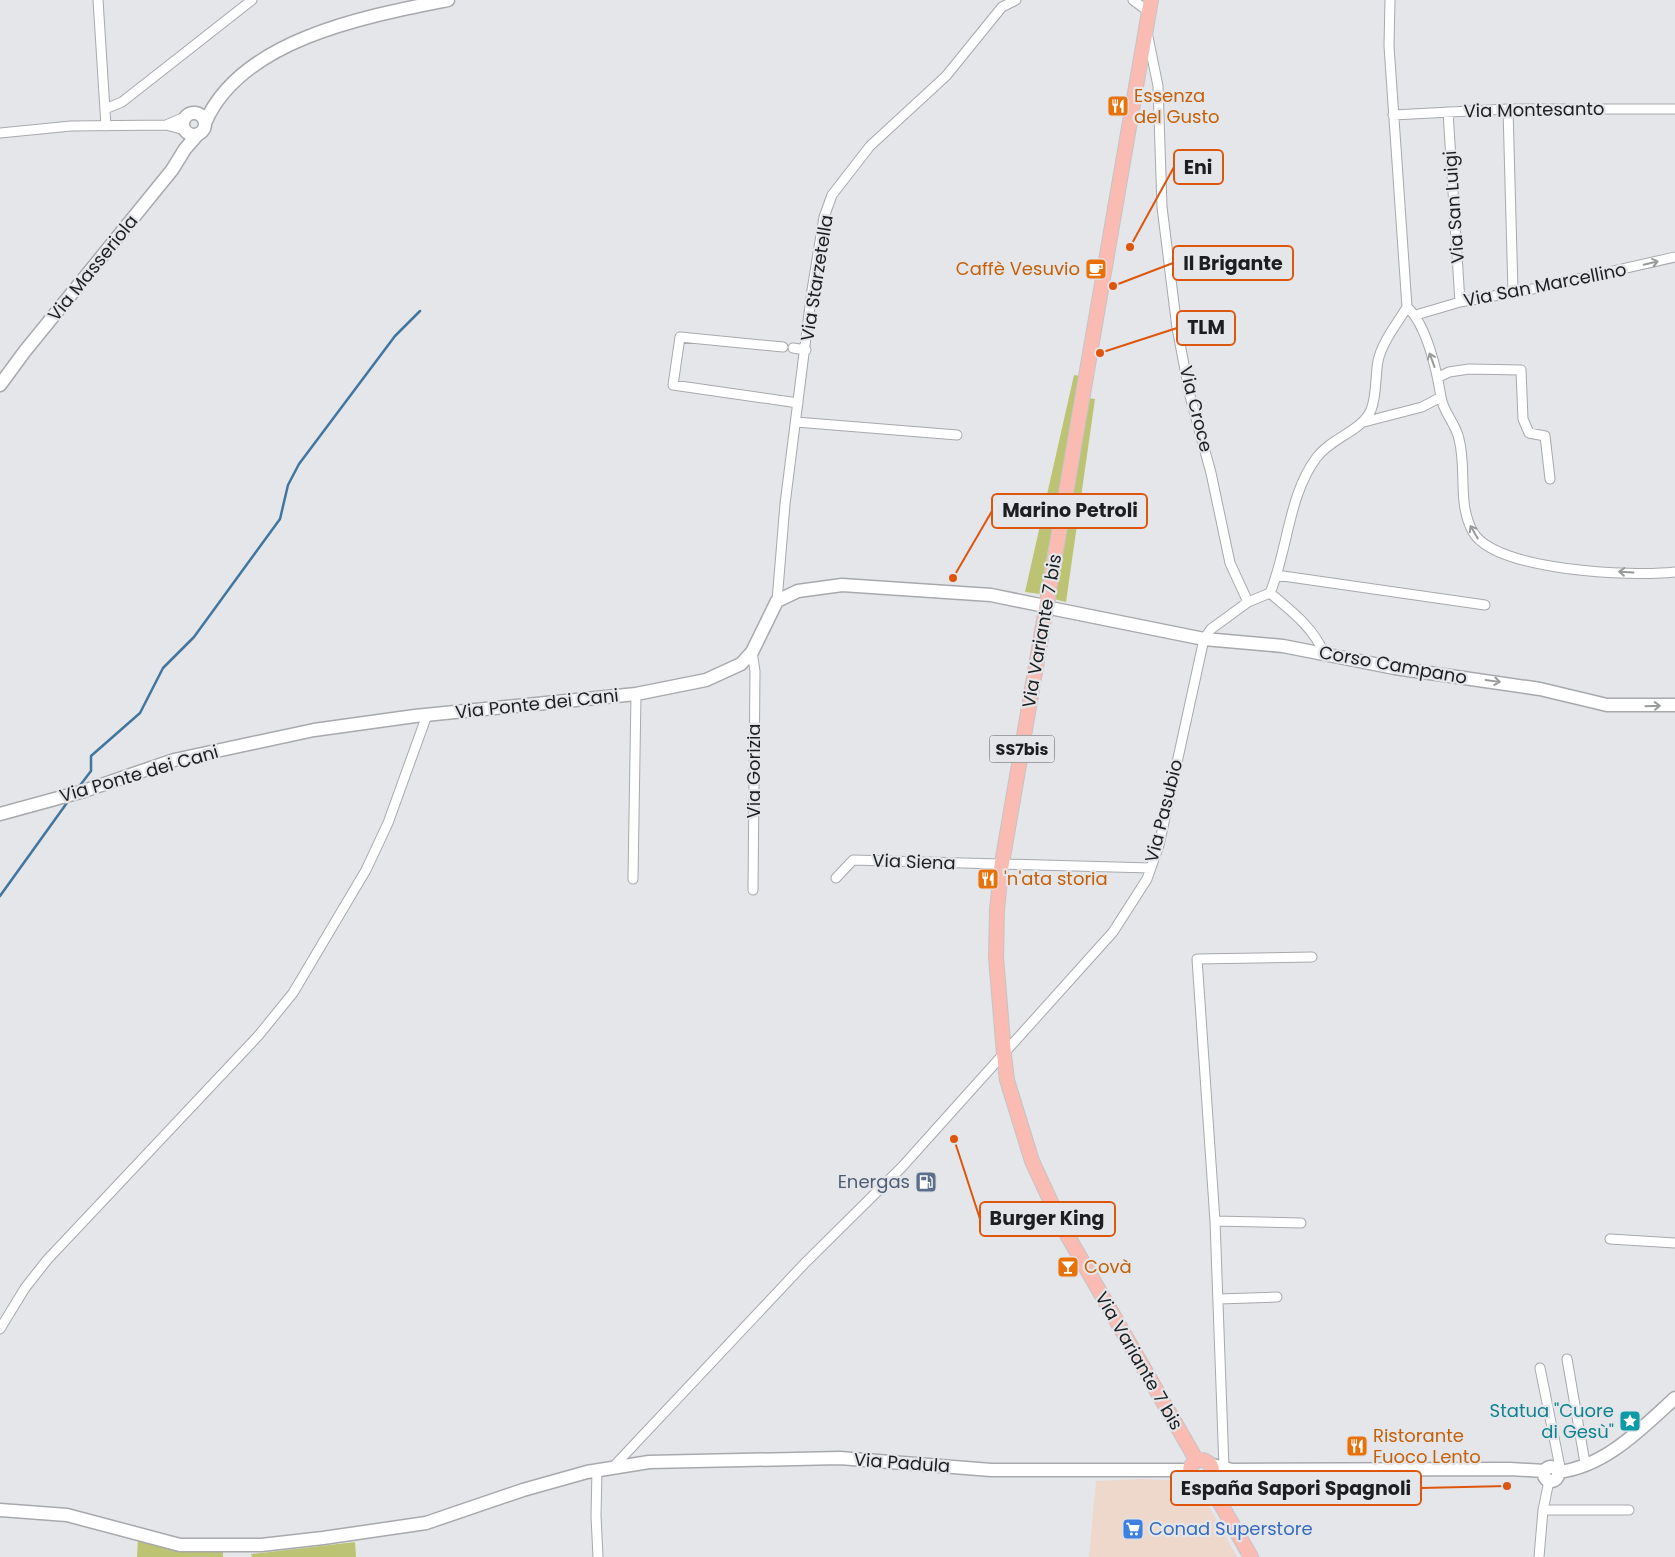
<svg xmlns="http://www.w3.org/2000/svg" width="1675" height="1557" font-family="Poppins,sans-serif">
<style>
.commercial{fill:#eed7cb}
.green{fill:#bcc373}
.lines{fill:none;stroke-linecap:round;stroke-linejoin:round}
.stream{stroke:#41769f;stroke-width:2.5}
.street-casing{stroke:#a7a9ac;stroke-width:11}
.secondary-casing{stroke:#a7a9ac;stroke-width:15}
.primary-casing{stroke:#c4c4c5;stroke-width:16}
.street{stroke:#fff;stroke-width:9}
.secondary{stroke:#fff;stroke-width:12}
.primary{stroke:#fabbb3;stroke-width:14}
.oneway{stroke:#999a9a}
.labels{text-anchor:middle;stroke-width:4.5;stroke-linejoin:round;paint-order:stroke}
.shield{fill:#e4e6ea;stroke:#595a5c;stroke-width:1}
.shield-label{font-size:16px;font-weight:bold;fill:#1d1e1f}
.food-label{font-size:18px;fill:#c56008;stroke:#e4e6ea;text-anchor:start}
.street-label{font-size:18px;fill:#1d1e1f;stroke:#e4e6ea}
.service-label{font-size:18px;fill:#4e5e75;stroke:#e4e6ea;text-anchor:end}
.culture-label{font-size:18px;fill:#0d838f;stroke:#e4e6ea;text-anchor:end}
.shop-label{font-size:18px;fill:#366cbe;stroke:#e4e6ea;text-anchor:start}
.leader{fill:none;stroke:#de560d;stroke-width:2}
.callout-dot{fill:#de560d;stroke:#e4e6ea;stroke-width:2}
.callout{fill:#e4e6ea;stroke:#de560d;stroke-width:2}
.callout-label{font-size:19px;text-anchor:middle;font-weight:bold;fill:#1d1e1f}
</style>
<rect width="100%" height="100%" fill="#e4e6ea"/>
<path class="commercial" d="M1143 1479 1179 1481 1195 1491 1206 1501 1237 1557H1089L1096 1481Z"/>
<path class="green" d="M1074 375 1080 376 1040 594 1025 592Z
M1088 398 1095 399 1066 602 1054 599Z
M138 1538 223 1551V1557H137Z
M355 1542 356 1557H252L251 1554Z"/>
<g class="lines">
<path class="stream" d="M78 788 91 771V756L140 713 163 668 194 637 280 519 288 485 299 464 395 336 420 311
M0 896 69 800"/>
<g class="street-casing">
<path id="street" d="M98 0 106 126
M1133 0 1149 12
M1390 0 1389 46 1407 307
M1148 37 1158 86 1162 207 1177 328 1190 396 1211 473 1230 563 1248 602
M105 109 122 102 252 0
M1508 109 1513 292
M1448 112 1460 302
M1393 115 1508 109H1675
M166 125 185 130
M0 133 71 126 166 125 185 117
M1407 307C1427 325 1437 372 1441 397 1443 412 1456 424 1459 439 1467 469 1457 504 1473 532 1495 571 1633 577 1675 572
M1416 315 1460 302 1538 288 1675 257
M783 347 680 337 673 385 798 403
M793 348 806 350
M1439 377 1449 372 1469 369 1521 370 1523 419 1529 433 1545 436 1550 479
M796 422 957 435
M1364 422 1422 407 1441 397
M1276 575 1485 605
M1270 593C1291 611 1312 626 1324 653
M777 601 785 504 812 290 824 217 832 195 870 146 946 76 1002 7 1016 0
M752 652 755 671 753 890
M836 878 853 860 1151 868
M633 879 636 694
M1215 1221 1301 1223
M1610 1239 1675 1243
M1219 1299 1277 1297
M0 1329 25 1288 47 1260 258 1036 293 993 366 870 388 823 427 715
M1567 1359 1585 1463
M1540 1368 1561 1472
M614 1466 805 1263 902 1167 1113 932 1147 879 1159 845 1204 639 1211 629 1248 602 1270 593C1288 550 1288 495 1317 457 1331 438 1362 431 1371 410 1377 395 1375 377 1378 361 1382 342 1397 324 1407 307
M1224 1468 1215 1221 1197 959 1312 957
M597 1470 596 1516 598 1557
M1543 1510H1629
M1539 1557 1543 1510 1549 1481"/>
</g>
<g class="secondary-casing">
<path id="secondary" d="M183 124a11 11 0 1 1 22 0a11 11 0 1 1-22 0Z
M205 123C241 39 367 16 448 0
M0 385 25 351 172 170 185 149 198 134
M1055 609 1204 639 1283 646 1395 668 1540 689 1607 705H1675
M0 814 84 791 174 760 314 730 415 716 636 694 706 680 741 664 752 652 777 601 798 591 842 585 991 595 1040 605
M1209 1464 1232 1470 1510 1469 1545 1471
M1544 1474a7 7 0 1 1 14 0a7 7 0 1 1-14 0Z
M1558 1472C1605 1467 1642 1428 1675 1398
M0 1510 67 1515 180 1545H261L323 1538 426 1523 523 1490 587 1472 649 1462 840 1458 991 1470H1190"/>
</g>
<g class="primary-casing">
<path id="primary" d="M1151 0 1001 869 997 910 996 957 1004 1054 1007 1080 1032 1161 1062 1226 1197 1461
M1190 1471a11 11 0 1 1 22 0a11 11 0 1 1-22 0Z
M1207 1480 1251 1557"/>
</g>
<use href="#street" class="street"/>
<use href="#secondary" class="secondary"/>
<use href="#primary" class="primary"/>
</g>
<defs><path id="oneway-shaft" d="M-6 0H5M1.5-3L5.5 0L1.5 3" fill="none" stroke-width="1.6" stroke-linecap="round" stroke-linejoin="round" transform="scale(1.25)"/></defs>
<g class="oneway">
<use href="#oneway-shaft" transform="translate(1651 263) rotate(-13)"/>
<use href="#oneway-shaft" transform="translate(1432 360) rotate(-110)"/>
<use href="#oneway-shaft" transform="translate(1474 532) rotate(-120)"/>
<use href="#oneway-shaft" transform="translate(1626 572) rotate(-177)"/>
<use href="#oneway-shaft" transform="translate(1493 681) rotate(8)"/>
<use href="#oneway-shaft" transform="translate(1653 706) rotate(-2)"/>
</g>
<defs>
<g id="restaurant-square" transform="scale(1.125)"><rect x="-9" y="-9" width="18" height="18" rx="4" fill="#e8710a" stroke="#e4e6ea"/><path d="M-5-6h1v4h1v-4h1v4h1v-4h1v5L-1.5 .5V6h-2V.5L-5-1ZM5-6V6H3V1.5H1.5Q1.5-4 5-6Z" fill="#fff"/></g>
<g id="cafe-square" transform="scale(1.125)"><rect x="-9" y="-9" width="18" height="18" rx="4" fill="#e8710a" stroke="#e4e6ea"/><path d="M-5.5-4.5H6V0H3Q3 3.5 0 3.5H-2.5Q-5.5 3.5-5.5 0ZM3-3.2v2h1.7v-2ZM-6 4.5H4V6H-6Z" fill="#fff"/></g>
<g id="fuel-square" transform="scale(1.125)"><rect x="-9" y="-9" width="18" height="18" rx="4" fill="#5c6f8a" stroke="#e4e6ea"/><path d="M-5.5-6h7V0h2V4h1.3V-2.5L3-4.5l.8-.8L6-3V5H2.5V1h-1V6h-7ZM-4.2-4.7v3.2H.2V-4.7Z" fill="#fff"/></g>
<g id="bar-square" transform="scale(1.125)"><rect x="-9" y="-9" width="18" height="18" rx="4" fill="#e8710a" stroke="#e4e6ea"/><path d="M-6-5H6L.8 .8V4.5H3.5V6h-7V4.5H-.8V.8Z" fill="#fff"/></g>
<g id="sight-square" transform="scale(1.125)"><rect x="-9" y="-9" width="18" height="18" rx="4" fill="#0f9aa8" stroke="#e4e6ea"/><path d="M0-6L1.8-2.2L6-1.7L2.9 1.2L3.7 5.4L0 3.3L-3.7 5.4L-2.9 1.2L-6-1.7L-1.8-2.2Z" fill="#fff"/></g>
<g id="supermarket-square" transform="scale(1.125)"><rect x="-9" y="-9" width="18" height="18" rx="4" fill="#3f7fe0" stroke="#e4e6ea"/><path d="M-6-5.5h2.5l.6 2H6L4.5 2H-2.5L-4.4-4H-6ZM-1.5 3.2a1.3 1.3 0 1 0 .1 0ZM3 3.2a1.3 1.3 0 1 0 .1 0Z" fill="#fff"/></g>
</defs>
<g fill-rule="evenodd">
<use href="#restaurant-square" x="1118" y="106"/>
<use href="#cafe-square" x="1096" y="269"/>
<use href="#restaurant-square" x="988" y="879"/>
<use href="#fuel-square" x="926" y="1182"/>
<use href="#bar-square" x="1068" y="1267"/>
<use href="#sight-square" x="1630" y="1421"/>
<use href="#restaurant-square" x="1357" y="1446"/>
<use href="#supermarket-square" x="1133" y="1529"/>
</g>
<g class="labels">
<rect class="shield" x="989.5" y="735.5" width="65" height="27" rx="4"/>
<g class="shield-label">
<text x="1022" y="755">SS7bis</text>
</g>
<g class="food-label">
<text x="1134" y="102">Essenza<tspan x="1134" dy="21">del Gusto</tspan></text>
<text x="1080" y="275" text-anchor="end">Caffè Vesuvio</text>
<text x="1004" y="885">'n'ata storia</text>
<text x="1084" y="1273">Covà</text>
<text x="1373" y="1442">Ristorante<tspan x="1373" dy="21">Fuoco Lento</tspan></text>
</g>
<g class="street-label">
<text transform="translate(1534 110) rotate(-1)" y="6">Via Montesanto</text>
<text transform="translate(1454 207) rotate(-94)" y="6">Via San Luigi</text>
<text transform="translate(93 268) rotate(-51)" y="6">Via Masseriola</text>
<text transform="translate(817 278) rotate(-81)" y="6">Via Starzetella</text>
<text transform="translate(1545 285) rotate(-11)" y="6">Via San Marcellino</text>
<text transform="translate(1196 409) rotate(76)" y="6">Via Croce</text>
<text transform="translate(1042 631) rotate(-80)" y="6">Via Variante 7 bis</text>
<text transform="translate(1393 665) rotate(10)" y="6">Corso Campano</text>
<text transform="translate(537 704) rotate(-6)" y="6">Via Ponte dei Cani</text>
<text transform="translate(754 771) rotate(-90)" y="6">Via Gorizia</text>
<text transform="translate(139 774) rotate(-16)" y="6">Via Ponte dei Cani</text>
<text transform="translate(1164 811) rotate(-76)" y="6">Via Pasubio</text>
<text transform="translate(914 862) rotate(2)" y="6">Via Siena</text>
<text transform="translate(1139 1361) rotate(60)" y="6">Via Variante 7 bis</text>
<text transform="translate(902 1463) rotate(4)" y="6">Via Padula</text>
</g>
<g class="service-label">
<text x="910" y="1188">Energas</text>
</g>
<g class="culture-label">
<text x="1614" y="1417">Statua "Cuore<tspan x="1614" dy="21">di Gesù"</tspan></text>
</g>
<g class="shop-label">
<text x="1149" y="1535">Conad Superstore</text>
</g>
</g>
<path class="leader" d="M1130 247L1174 167M1113 286L1173 263M1100 353L1177 328M953 578L992 511M954 1139L980 1219M1507 1486L1421 1488"/>
<g class="callout-dot">
<circle cx="1130" cy="247" r="5"/>
<circle cx="1113" cy="286" r="5"/>
<circle cx="1100" cy="353" r="5"/>
<circle cx="953" cy="578" r="5"/>
<circle cx="954" cy="1139" r="5"/>
<circle cx="1507" cy="1486" r="5"/>
</g>
<g class="callout">
<rect x="1174" y="150" width="49" height="34" rx="5"/>
<rect x="1173" y="246" width="120" height="34" rx="5"/>
<rect x="1177" y="311" width="58" height="34" rx="5"/>
<rect x="992" y="494" width="155" height="34" rx="5"/>
<rect x="980" y="1202" width="135" height="34" rx="5"/>
<rect x="1171" y="1471" width="250" height="34" rx="5"/>
</g>
<g class="callout-label">
<text x="1198" y="174">Eni</text>
<text x="1233" y="270">Il Brigante</text>
<text x="1206" y="334">TLM</text>
<text x="1070" y="517">Marino Petroli</text>
<text x="1047" y="1225">Burger King</text>
<text x="1296" y="1495">España Sapori Spagnoli</text>
</g>
</svg>
